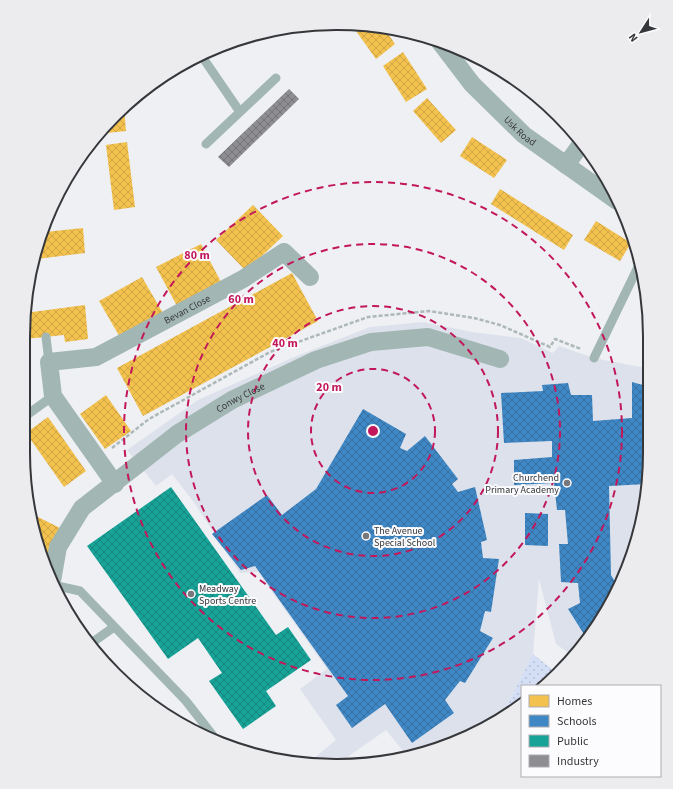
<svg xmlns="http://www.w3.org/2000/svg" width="673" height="789" font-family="'Source Sans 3',sans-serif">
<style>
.built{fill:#dce1eb}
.grass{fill:url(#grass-dots)}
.homes{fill:url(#homes-cross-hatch)}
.schools{fill:url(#schools-cross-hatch)}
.public{fill:url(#public-cross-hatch)}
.industry{fill:url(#industry-cross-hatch)}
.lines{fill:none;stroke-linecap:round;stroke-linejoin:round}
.path{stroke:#adb8b8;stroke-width:2.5;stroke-dasharray:4 2;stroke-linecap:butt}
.service{stroke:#a2b7b4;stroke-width:9}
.minor{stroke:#a2b7b4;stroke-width:18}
.ring{fill:none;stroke:#c2185b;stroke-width:2;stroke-dasharray:7 5}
.poi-dot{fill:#76787b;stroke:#fcfcfe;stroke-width:1.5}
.labels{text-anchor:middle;stroke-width:4;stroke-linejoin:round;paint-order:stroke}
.street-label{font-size:10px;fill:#36373a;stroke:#fcfcfe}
.poi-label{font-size:10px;fill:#36373a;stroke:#fcfcfe;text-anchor:start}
.rim{fill:none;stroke:#36373a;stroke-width:2}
.centre{fill:#c2185b;stroke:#fcfcfe;stroke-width:2}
.ring-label{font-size:12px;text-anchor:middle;font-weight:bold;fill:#c2185b;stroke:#fcfcfe;stroke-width:4;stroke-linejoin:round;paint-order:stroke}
</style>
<defs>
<pattern id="grass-dots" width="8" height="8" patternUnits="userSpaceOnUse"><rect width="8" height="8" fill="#d4dff5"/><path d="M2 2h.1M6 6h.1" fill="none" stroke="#b7c0d3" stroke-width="1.8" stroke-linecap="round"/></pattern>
<pattern id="homes-cross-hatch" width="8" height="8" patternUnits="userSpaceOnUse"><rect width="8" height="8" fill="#f2c14e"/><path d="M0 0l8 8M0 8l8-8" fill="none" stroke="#d0a645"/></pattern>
<pattern id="schools-cross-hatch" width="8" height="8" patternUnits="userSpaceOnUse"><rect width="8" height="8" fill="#3f88c5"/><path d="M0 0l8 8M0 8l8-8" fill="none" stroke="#3670a1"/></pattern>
<pattern id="public-cross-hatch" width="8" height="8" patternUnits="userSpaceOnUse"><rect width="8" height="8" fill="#17a398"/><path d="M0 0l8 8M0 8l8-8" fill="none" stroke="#16867d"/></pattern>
<pattern id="industry-cross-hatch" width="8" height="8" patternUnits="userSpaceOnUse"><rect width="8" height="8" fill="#8d8d92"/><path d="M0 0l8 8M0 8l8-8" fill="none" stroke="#747478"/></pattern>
</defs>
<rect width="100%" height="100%" fill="#eef0f4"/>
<path class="built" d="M423 322 472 332 521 338 553 353 559 346 594 358 650 369V453L644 514 626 572 597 627 573 656 556 644 539 579 533 654 500 719 437 749 407 756 386 730 339 763H315L313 759 336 740 300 689 327 669 258 572 240 573 193 501 172 474 156 486 127 450 198 400 292 358 370 327Z"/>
<path class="grass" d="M533 654 558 674 544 686H522V704L510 713 500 719Z"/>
<path class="homes" d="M351 24H357L384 28 395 44 376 59Z
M403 52 427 89 406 102 383 66Z
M427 98 456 130 441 143 413 111Z
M124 107 126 131 107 133 106 126Z
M472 137 507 160 494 178 460 156Z
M127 142 135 207 114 210 106 145Z
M500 189 573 235 564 250 491 204Z
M253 205 283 236 246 271 216 240Z
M596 221 631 243 620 261 584 240Z
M83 228 85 253 37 259 45 232Z
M201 244 221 282 177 306 156 267Z
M292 273 318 321 143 416 117 368Z
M142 277 164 315 121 339 99 301Z
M85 305 88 339 65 342 64 335 25 339V313Z
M106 395 131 431 105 449 80 414Z
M48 417 86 471 64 487 26 433Z
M32 514 60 528 44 560 34 533Z"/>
<path class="schools" d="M632 382 650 387V453L647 484 609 486 611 575 618 587 597 627 587 639 568 609 580 603 578 583 561 582 559 544H568L565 510H557L554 483 514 485V460L552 457V441L504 443 501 393 543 391 542 385 568 383 571 395H592L593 421 632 418Z
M363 409 406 434 400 448 407 451 425 436 458 479 452 484 458 492 475 487 487 540 481 542 483 558 499 559 491 612 485 611 480 631 493 638 465 683 460 681 445 700 454 713 412 743 385 704 352 728 336 705 348 696 255 566 241 570 212 534 267 495 282 515 316 489Z
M525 513 548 514V546L525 545Z"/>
<path class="public" d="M171 487 276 635 288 627 311 660 266 691 276 706 243 729 209 681 222 673 198 638 168 659 87 546Z"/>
<path class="industry" d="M289 89 299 99 229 167 218 157Z"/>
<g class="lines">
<path class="path" d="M631 252 635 244
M112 448 149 419 270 352 368 317 429 311 474 318 500 325 550 347 555 339 581 349"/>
<path class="service" d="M201 55 240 112
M206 144 276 78
M46 337 49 362
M594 358 639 265
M24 417 53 396
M53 585 80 591 186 701 218 742
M90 644 114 627"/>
<g class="minor">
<path id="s1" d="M440 42 472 84 524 135 617 201"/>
<path d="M566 165 582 143"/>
<path id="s2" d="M115 484 53 396 49 362 96 357 243 279 284 252 310 277"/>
<path id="s3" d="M52 581 58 547 82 508 177 434 232 400 316 360 371 342 428 337 500 359"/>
</g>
</g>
<g class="ring">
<circle cx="373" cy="431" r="62"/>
<circle cx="373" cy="431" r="125"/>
<circle cx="373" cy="431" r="187"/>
<circle cx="373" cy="431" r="249"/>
</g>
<g class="poi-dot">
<circle cx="567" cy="483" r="4"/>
<circle cx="366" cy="536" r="4"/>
<circle cx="191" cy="594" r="4"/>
</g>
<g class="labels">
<g class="street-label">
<text dy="4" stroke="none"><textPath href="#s1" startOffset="120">Usk Road</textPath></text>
<text dy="4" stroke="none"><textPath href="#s2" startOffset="292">Bevan Close</textPath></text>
<text dy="4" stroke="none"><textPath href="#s3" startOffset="274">Conwy Close</textPath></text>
</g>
<g class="poi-label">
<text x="559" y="481" text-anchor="end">Churchend<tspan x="559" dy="12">Primary Academy</tspan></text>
<text x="374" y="534">The Avenue<tspan x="374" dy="12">Special School</tspan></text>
<text x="199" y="592">Meadway<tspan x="199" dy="12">Sports Centre</tspan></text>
</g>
</g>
<path d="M0 0H673V789H0ZM336 30H337A306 306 0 0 1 643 336V453A306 306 0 0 1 337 759H336A306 306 0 0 1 30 453V336A306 306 0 0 1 336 30Z" fill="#ececee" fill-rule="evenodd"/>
<path class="rim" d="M336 30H337A306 306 0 0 1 643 336V453A306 306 0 0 1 337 759H336A306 306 0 0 1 30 453V336A306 306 0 0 1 336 30Z"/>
<circle cx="373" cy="431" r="6" class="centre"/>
<g class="ring-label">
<text x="197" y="259">80 m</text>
<text x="241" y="303">60 m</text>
<text x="285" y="347">40 m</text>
<text x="329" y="391">20 m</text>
</g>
<rect x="521" y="685" width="140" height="92" fill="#fcfcfe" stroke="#adadb0"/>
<rect x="529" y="695" width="20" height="12" fill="#f2c14e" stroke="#adadb0"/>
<text x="557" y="705" font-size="12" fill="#36373a">Homes</text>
<rect x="529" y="715" width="20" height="12" fill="#3f88c5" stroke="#adadb0"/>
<text x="557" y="725" font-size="12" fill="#36373a">Schools</text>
<rect x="529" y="735" width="20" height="12" fill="#17a398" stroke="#adadb0"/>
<text x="557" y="745" font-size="12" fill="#36373a">Public</text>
<rect x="529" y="755" width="20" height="12" fill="#8d8d92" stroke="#adadb0"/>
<text x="557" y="765" font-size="12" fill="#36373a">Industry</text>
<g transform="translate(641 32) rotate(234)" stroke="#fcfcfe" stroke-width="3" paint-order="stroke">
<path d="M0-3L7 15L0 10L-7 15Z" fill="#36373a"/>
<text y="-6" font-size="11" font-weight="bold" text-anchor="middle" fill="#36373a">N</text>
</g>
</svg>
